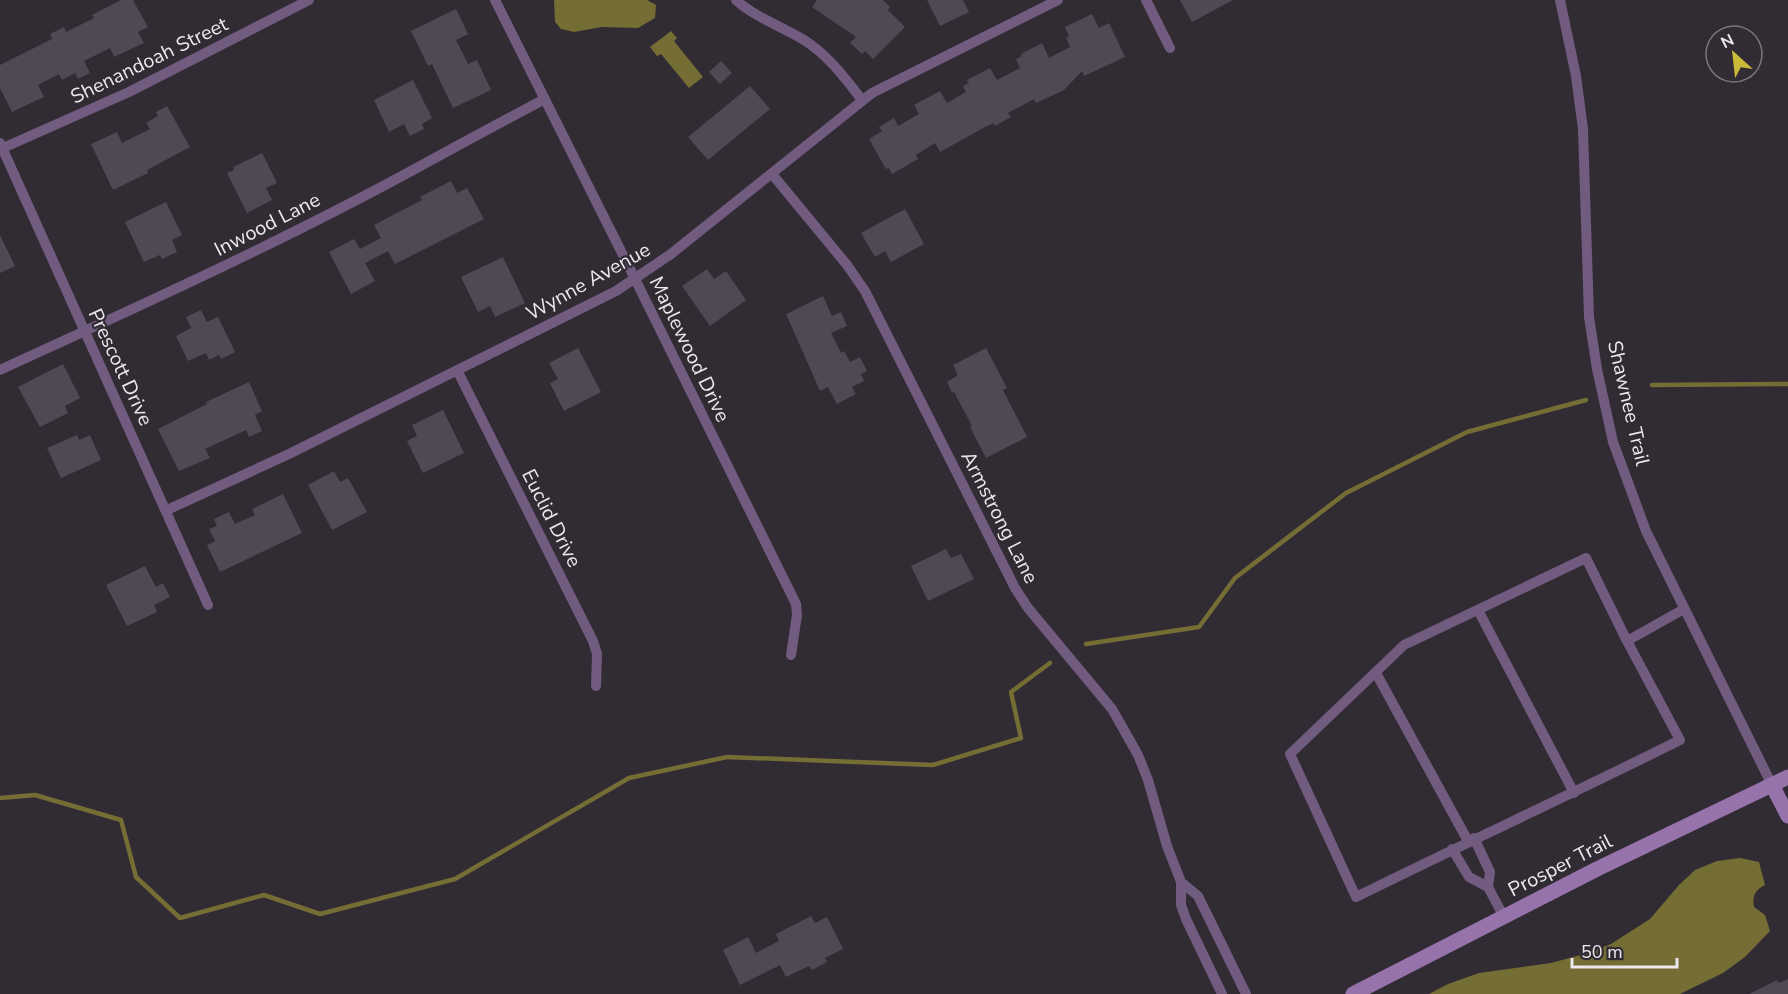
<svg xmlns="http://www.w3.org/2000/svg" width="1788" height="994" font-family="'Nunito Sans',sans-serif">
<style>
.water{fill:#746d34}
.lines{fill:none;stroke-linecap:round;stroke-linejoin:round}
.stream{stroke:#746d34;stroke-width:4.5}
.building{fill:#4f4953}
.street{stroke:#715b7f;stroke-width:10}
.secondary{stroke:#9773ac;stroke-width:15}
.labels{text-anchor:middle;stroke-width:4.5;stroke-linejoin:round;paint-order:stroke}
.street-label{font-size:20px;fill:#ece8ee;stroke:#312b34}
</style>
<rect width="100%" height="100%" fill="#312b34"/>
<path class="water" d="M554 0H647L656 5 655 18 638 28 602 27 574 32 561 29 555 22Z
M671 31 677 38 674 41 703 77 689 88 661 54 657 56 650 47Z
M1740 858 1759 862 1765 885C1755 890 1752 896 1754 907L1765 915 1770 931 1745 957 1723 973 1680 994H1429L1448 984 1479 973 1551 963 1588 953 1611 944 1650 919 1679 885 1695 870 1717 861Z"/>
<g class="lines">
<path class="stream" d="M1652 385 1788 384
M1086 644 1199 627 1235 578 1346 493 1467 432 1586 400
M0 798 35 795 121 820 136 877 180 918 264 895 320 914 455 879 629 778 727 757 933 765 1021 738 1011 692 1050 663"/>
</g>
<path class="building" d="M121 0H133L148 27 138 32 144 43 114 57 110 48 84 61 90 73 78 79 75 73 62 80 59 74 38 85 44 97 12 112 0 88V65L52 39 50 34 64 27 66 32 94 18 92 15Z
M817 0H883L890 7 888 10 905 27 873 59 865 51 862 54 850 43 856 37 812 7Z
M927 0H963L969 12 940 26Z
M1180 0H1233L1192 22Z
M456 9 468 34 456 40 468 64 477 60 491 90 453 108 432 64 428 66 411 31Z
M1092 14 1099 28 1109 23 1125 57 1084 76 1082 71 1064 90 1036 103 1034 99 1008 113 1011 117 995 126 994 123 985 127 940 152 935 143 916 155 918 159 892 174 889 168 886 169 869 139 882 131 879 127 894 118 898 126 919 114 914 105 940 91 947 103 966 92 963 86 969 83 967 80 990 68 997 80 1020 68 1016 59 1022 56 1021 54 1042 43 1049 58 1070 47 1066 38 1069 36 1065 27Z
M721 61 732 73 720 84 709 72Z
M413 80 432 118 422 124 424 129 410 136 404 124 389 132 374 100Z
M750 86 770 109 708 160 688 137Z
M167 106 190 147 147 170 148 173 113 190 91 144 117 132 122 143 150 129 146 123 158 116 156 112Z
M262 153 277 183 266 188 272 200 247 213 227 173 234 170 233 167Z
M451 181 457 193 467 188 484 219 395 264 388 251 365 263 375 281 351 294 329 252 354 239 360 249 381 238 374 225 422 200 420 197Z
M166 202 182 235 172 240 177 252 162 259 160 255 144 262 125 222Z
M905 209 924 244 891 262 885 251 875 257 861 233Z
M0 235 15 266 0 273Z
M503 257 525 303 495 317 490 306 478 312 461 277Z
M707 269 714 279 726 271 746 300 710 326 682 286Z
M823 296 832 316 841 312 847 326 831 333 841 353 844 351 850 362 860 357 867 371 861 374 864 381 852 387 856 394 837 404 828 387 820 391 786 314Z
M201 310 207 322 218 317 235 352 221 359 219 355 209 360 206 353 188 361 176 336 191 328 186 317Z
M578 348 601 392 564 411 550 383 558 379 549 363Z
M986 348 1007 388 1003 390 1027 437 986 458 970 427 972 426 954 392 952 393 947 382 958 375 953 365Z
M63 364 80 398 65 406 68 413 40 427 18 387Z
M249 382 262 411 255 415 262 431 249 437 246 430 205 449 210 458 179 471 158 429 207 404 206 402Z
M443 410 464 453 423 473 407 441 417 436 412 425Z
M77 435 79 440 90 435 101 460 61 478 47 448Z
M334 471 340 482 348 478 367 512 332 530 308 485Z
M283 494 302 533 220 572 207 545 215 541 209 529 217 526 214 519 229 512 235 524 255 515 252 509Z
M946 549 951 558 961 554 974 579 928 601 911 566Z
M145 566 156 587 163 583 170 597 154 605 157 612 127 626 106 585Z
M811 916 815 923 827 917 843 949 825 958 827 962 812 970 809 966 786 977 780 965 740 985 723 950 748 937 756 953 779 941 776 934Z
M1788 979V994H1749L1777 980 1779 983Z"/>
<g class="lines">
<path class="street" d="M495 0 635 279 796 604 797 615 791 655
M736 0C756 18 781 26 804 40 828 55 845 78 862 100
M1146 0 1170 48
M1560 0 1576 76 1583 129 1589 317 1597 369 1613 442 1646 531 1772 785
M0 143 208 605
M3 148 129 92 309 0
M772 174 847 265 865 291 1015 588 1028 608 1112 709 1138 755 1148 780 1167 846 1181 882V905L1186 919 1222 994
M0 370C139 306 279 243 413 170 457 146 501 122 545 99
M457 370 593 641 597 654 596 686
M167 510 289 454 616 291 671 254 872 93 1058 0
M1478 610 1574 793
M1627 641 1680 740C1572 794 1463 844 1356 897L1290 754 1404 645 1586 558 1627 641 1684 609
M1376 673 1468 841
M1474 838 1490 872 1488 887
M1452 849 1469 877 1488 887 1504 917
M1181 882 1198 896 1246 994"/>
<path class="secondary" d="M1772 785 1788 816
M1353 994 1597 869 1788 777"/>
</g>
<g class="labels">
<g class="street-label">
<text transform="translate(149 60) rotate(-26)" y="7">Shenandoah Street</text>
<text transform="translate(267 224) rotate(-27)" y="7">Inwood Lane</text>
<text transform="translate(588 281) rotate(-29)" y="7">Wynne Avenue</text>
<text transform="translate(690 349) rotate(64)" y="7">Maplewood Drive</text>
<text transform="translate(121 367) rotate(65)" y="7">Prescott Drive</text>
<text transform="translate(1629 403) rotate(77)" y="7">Shawnee Trail</text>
<text transform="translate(1000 517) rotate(63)" y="7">Armstrong Lane</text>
<text transform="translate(552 518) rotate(63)" y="7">Euclid Drive</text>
<text transform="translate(1560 865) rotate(-27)" y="7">Prosper Trail</text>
</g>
</g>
<g transform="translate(1734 54) rotate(333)"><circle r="28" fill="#312b34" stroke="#7c777e" stroke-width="1.5"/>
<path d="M0-4.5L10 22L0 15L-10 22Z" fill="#caba3a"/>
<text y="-9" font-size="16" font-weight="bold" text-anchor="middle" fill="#ece8ee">N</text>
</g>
<path d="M1572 958v9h105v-9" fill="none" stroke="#ece8ee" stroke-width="3"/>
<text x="1581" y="958" font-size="18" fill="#ece8ee" stroke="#312b34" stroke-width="4.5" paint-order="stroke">50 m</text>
</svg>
